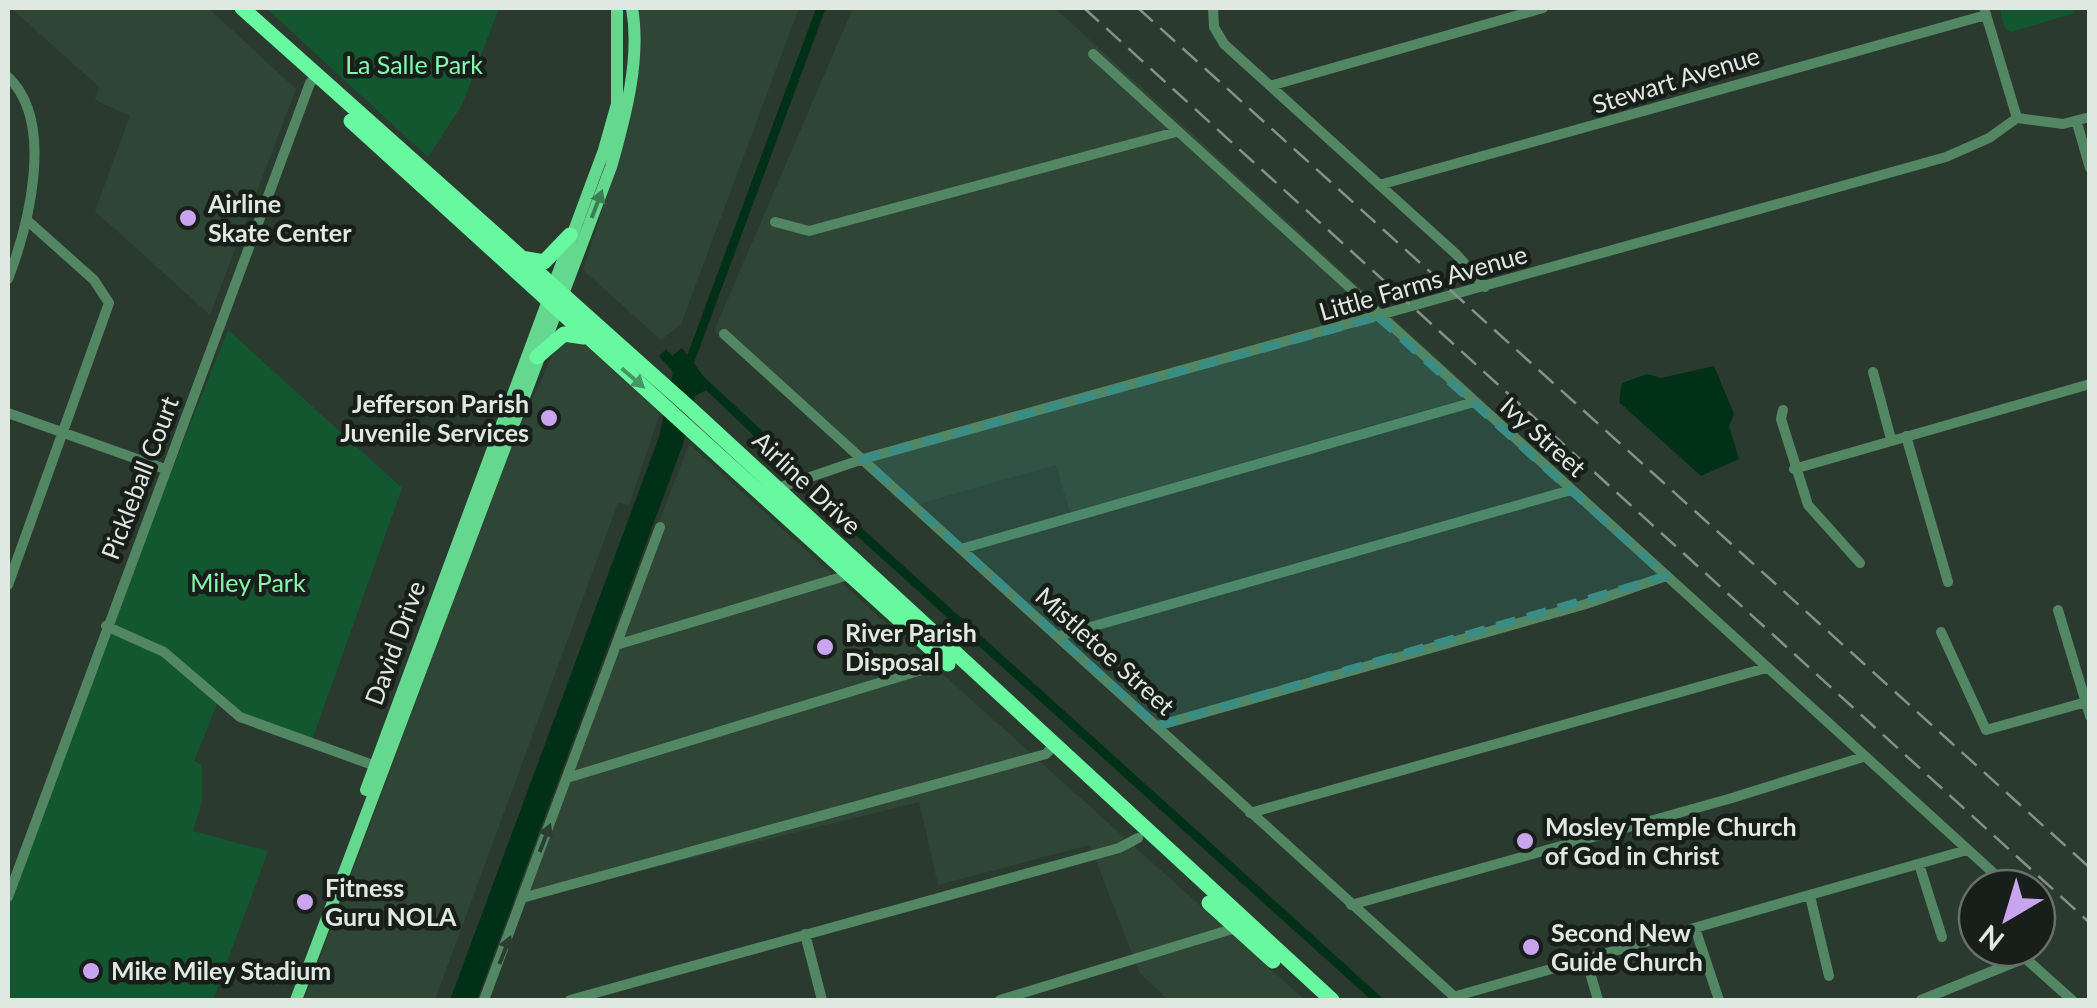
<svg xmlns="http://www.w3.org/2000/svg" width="2097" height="1008" font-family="Lato,sans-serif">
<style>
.built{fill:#2f4535}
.green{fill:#135730}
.water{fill:#003015}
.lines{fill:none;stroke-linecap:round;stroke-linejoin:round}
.canal{stroke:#003015;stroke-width:9}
.minor{stroke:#538764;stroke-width:10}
.major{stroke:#64d88e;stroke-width:12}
.highway{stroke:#68f89f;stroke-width:15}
.rail{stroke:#869289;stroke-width:2.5;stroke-dasharray:20 10;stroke-linecap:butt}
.oneway{fill:#3e7c54}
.oneway2{fill:#449663}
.oneway3{fill:#2a3e30}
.marked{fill:#398d85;fill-opacity:0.2;stroke:#398d85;stroke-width:8;stroke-dasharray:20 12;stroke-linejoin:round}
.poi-dot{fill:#c8a5ee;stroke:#181f1a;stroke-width:4}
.labels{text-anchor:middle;stroke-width:9;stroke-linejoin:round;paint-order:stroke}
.park-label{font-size:25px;fill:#86f6ad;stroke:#181f1a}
.street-label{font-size:25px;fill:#dfe9e2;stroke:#181f1a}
.poi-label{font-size:25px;font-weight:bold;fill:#dfe9e2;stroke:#181f1a;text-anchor:start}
</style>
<rect width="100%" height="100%" fill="#2b3a2f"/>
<path class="built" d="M11 8H208L296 89 210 315 95 211 130 116 95 100 99 87Z
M637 8H799L681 324 661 340 583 270 630 123 638 67Z
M853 8H1055L1477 395 1070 512 1056 465 909 507 714 331Z
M563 340 584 344 660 413 629 505 618 503 435 1000H304L513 443 555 349Z
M689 444 857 597 1305 1000H1168L1139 972 1090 845 938 885 919 802 513 902Z"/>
<path class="green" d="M266 8H499L462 105 428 157Z
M2000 8H2073L2075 13 2011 32 2004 27Z
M228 330 402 488 312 740 243 714 220 697 194 761 202 765V802L193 831 268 851 213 1000H8V894L74 715Z"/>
<path class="water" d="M682 348 704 377 772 440 780 453 771 459 752 434 706 390 695 396 683 444 477 1000H450L659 437 673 372 659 356 666 349 672 356Z
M1714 366 1734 414 1729 426 1739 459 1701 476 1619 402 1622 383 1647 374 1661 378Z"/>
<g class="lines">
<path class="canal" d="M688 366 821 8
M826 502 1378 1000"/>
<path class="minor" d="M1213 8 1214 27 1224 44 1457 255 1485 287
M1984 8 2017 118
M1093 54 2010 888
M8 77C56 122 28 227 8 279
M1270 86 1543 8
M2077 123 2090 168
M1379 185 1986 15
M775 222 809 231 1176 132
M724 334 1458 1000
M1873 372 1891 439
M1783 410 1781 419 1808 505 1860 563
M8 413 165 469
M1906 436 1948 582
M1794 469 2090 384
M775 489 863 459 1946 157 1989 138 2017 118 2063 124 2090 117
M961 549 1474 402
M8 585 109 303 94 280 29 222
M2058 610 2090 716
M106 626 164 652 240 717 381 768
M1941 632 1986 730 2090 701
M1059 636 1571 490
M616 645 855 573
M1157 726 1586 604 1666 576
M567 778 951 661
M1250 813 1766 668
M1919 864 1942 937
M1810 896 1829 976
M8 897 310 83 317 76
M522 898 1046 754 1053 746
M1351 905 1732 798 1863 757
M1695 928 1719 1000
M805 934 822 1000
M2025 958 2072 1000
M1586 959 1598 1000
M1453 997 1967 850
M484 1000 660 527
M570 1000 1119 848 1138 838
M1000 1000 1242 926
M1921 1000 2025 958"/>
<path class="major" d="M366 790 604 150 617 104V8
M296 1000 611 167C625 118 641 59 632 8"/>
<path class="highway" d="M242 8 692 410 1332 1000
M351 121 948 664
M521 258 544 262 570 235
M537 357 564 334 584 337
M1209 903 1273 961"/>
<path class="rail" d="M1084 8 2090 923
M1138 8 2090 868"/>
</g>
<defs><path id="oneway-solid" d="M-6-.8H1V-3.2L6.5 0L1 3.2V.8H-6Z" transform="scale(2.5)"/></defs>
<use class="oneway" href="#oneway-solid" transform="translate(597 204) rotate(-69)"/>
<use class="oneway2" href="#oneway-solid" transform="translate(633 378) rotate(41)"/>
<g class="oneway3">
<use href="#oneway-solid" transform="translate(545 838) rotate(-69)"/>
<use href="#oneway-solid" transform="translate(505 950) rotate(-68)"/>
</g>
<path class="marked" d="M1378 317 1666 576 1157 726 863 459Z"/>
<g class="poi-dot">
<circle cx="188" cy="218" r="10"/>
<circle cx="549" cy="418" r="10"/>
<circle cx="825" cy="647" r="10"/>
<circle cx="1525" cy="841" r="10"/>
<circle cx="305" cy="902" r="10"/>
<circle cx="1531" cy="947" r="10"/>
<circle cx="91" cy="971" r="10"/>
</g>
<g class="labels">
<g class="park-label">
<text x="414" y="74">La Salle Park</text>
<text x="248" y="592">Miley Park</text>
</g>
<g class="street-label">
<text transform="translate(1676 80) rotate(-17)" y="9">Stewart Avenue</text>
<text transform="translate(1423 283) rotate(-16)" y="9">Little Farms Avenue</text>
<text transform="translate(1543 437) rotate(42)" y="9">Ivy Street</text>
<text transform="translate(140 478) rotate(-69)" y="9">Pickleball Court</text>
<text transform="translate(807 483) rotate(43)" y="9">Airline Drive</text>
<text transform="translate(395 643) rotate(-70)" y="9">David Drive</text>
<text transform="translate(1105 651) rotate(42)" y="9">Mistletoe Street</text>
</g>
<g class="poi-label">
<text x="208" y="213">Airline<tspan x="208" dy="29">Skate Center</tspan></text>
<text x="529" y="413" text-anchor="end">Jefferson Parish<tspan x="529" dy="29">Juvenile Services</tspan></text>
<text x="845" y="642">River Parish<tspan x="845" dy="29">Disposal</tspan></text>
<text x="1545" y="836">Mosley Temple Church<tspan x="1545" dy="29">of God in Christ</tspan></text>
<text x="325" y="897">Fitness<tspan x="325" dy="29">Guru NOLA</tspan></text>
<text x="1551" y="942">Second New<tspan x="1551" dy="29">Guide Church</tspan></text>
<text x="111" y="980">Mike Miley Stadium</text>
</g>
</g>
<rect width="2097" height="1008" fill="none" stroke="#dfe9e2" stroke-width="20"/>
<g transform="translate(2007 918) rotate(218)"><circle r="48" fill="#181f1a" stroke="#68706a" stroke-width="2.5"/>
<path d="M0-8L18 38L0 25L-18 38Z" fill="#c8a5ee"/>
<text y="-15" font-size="28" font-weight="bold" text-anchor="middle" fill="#dfe9e2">N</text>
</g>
</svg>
